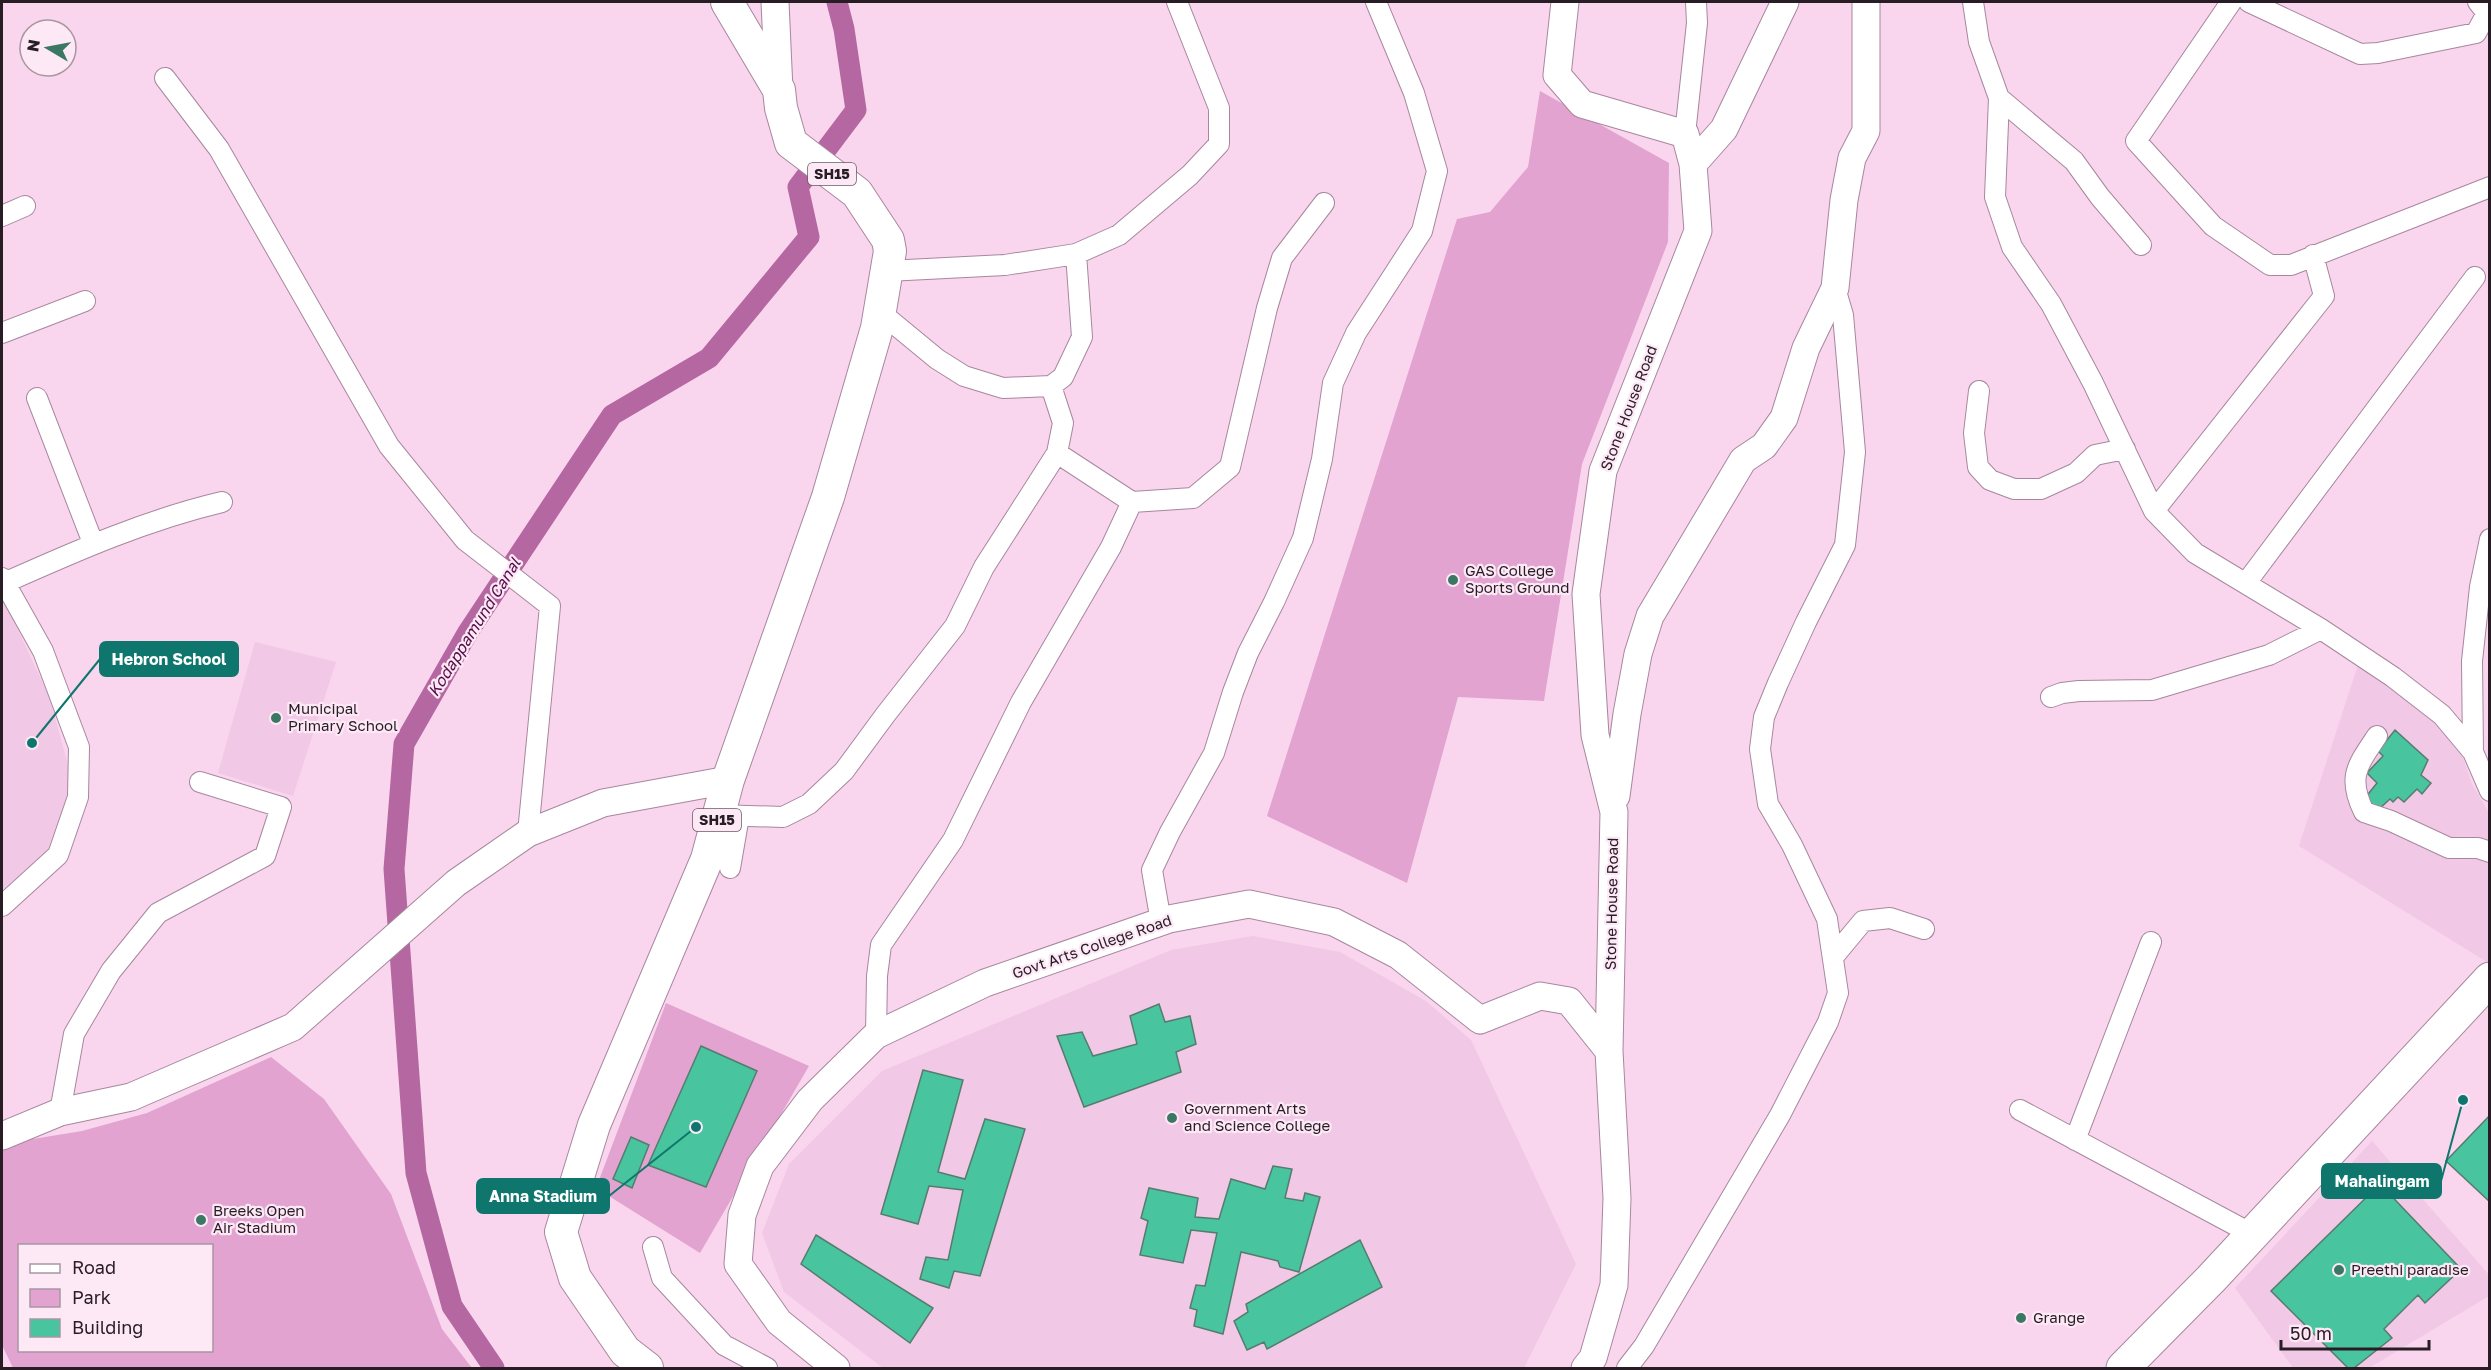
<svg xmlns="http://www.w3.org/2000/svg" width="2491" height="1370" font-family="'Golos Text',sans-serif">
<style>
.built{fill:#f1c8e5}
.green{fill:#e2a3d0;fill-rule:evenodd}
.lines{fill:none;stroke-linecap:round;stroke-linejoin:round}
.canal{stroke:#b567a1;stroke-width:21}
.building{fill:#48c49e;stroke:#557c6e;stroke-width:1.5}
.street-casing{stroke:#a7879e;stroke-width:22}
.secondary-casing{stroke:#a7879e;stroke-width:29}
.primary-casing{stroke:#a7879e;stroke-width:34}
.highway-casing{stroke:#a7879e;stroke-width:35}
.street{stroke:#fff;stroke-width:20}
.secondary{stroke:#fff;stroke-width:27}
.primary{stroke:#fff;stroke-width:32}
.highway{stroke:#fff;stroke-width:33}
.poi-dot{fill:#3b7863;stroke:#fde8f6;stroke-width:2}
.labels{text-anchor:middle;stroke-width:4.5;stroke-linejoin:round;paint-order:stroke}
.shield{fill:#fde8f6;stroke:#685964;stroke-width:1.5}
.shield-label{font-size:14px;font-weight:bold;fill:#281c25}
.street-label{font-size:15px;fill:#281c25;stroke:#fde8f6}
.poi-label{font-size:15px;fill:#281c25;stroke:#fde8f6;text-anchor:start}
.water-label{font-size:16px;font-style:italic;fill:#550c47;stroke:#fde8f6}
.leader{fill:none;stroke:#0f766e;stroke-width:2}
.callout-dot{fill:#0f766e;stroke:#fde8f6;stroke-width:2}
.callout{fill:#0f766e;stroke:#0f766e;stroke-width:2}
.callout-label{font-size:16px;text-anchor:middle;font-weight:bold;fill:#fff}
</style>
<rect width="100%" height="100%" fill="#f9d6ee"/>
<path class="built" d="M2 596 49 696 75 790 53 848 2 891Z
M255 642 336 662 293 796 218 773Z
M2358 665 2405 695 2438 721 2460 749 2472 784 2489 813V959L2487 962 2299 846Z
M1253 936 1340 952 1426 1001 1471 1040 1576 1264 1524 1368H883L784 1292 762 1233 789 1164 882 1071 1171 950Z
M2372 1141 2490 1276 2489 1296 2369 1368H2293L2235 1288Z"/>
<path class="green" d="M1540 91 1669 163 1668 242 1582 464 1544 701 1458 697 1407 883 1267 816 1457 219 1490 212 1528 167Z
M666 1003 809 1066 700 1253 596 1188Z
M271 1057 324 1099 391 1194 442 1329 472 1368H13L2 1345V1144L82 1131 147 1113ZM20 1246H212V1350H20Z"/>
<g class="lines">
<path class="canal" d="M494 1368 452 1306 416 1173 394 869 404 744 468 632 612 415 709 358 809 237 798 187 856 110 844 29 837 2"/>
</g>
<path class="building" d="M2395 730 2428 760 2421 775 2431 783 2422 794 2417 789 2404 802 2398 797 2393 802 2390 799 2378 810 2365 798 2377 783 2367 773 2383 756 2378 751Z
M1159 1004 1165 1022 1190 1016 1196 1044 1176 1052 1181 1072 1084 1107 1057 1036 1082 1032 1093 1056 1137 1044 1130 1016Z
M701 1046 757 1071 706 1187 648 1165Z
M923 1070 963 1080 938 1172 965 1179 985 1119 1025 1129 980 1276 954 1271 949 1288 920 1279 926 1257 948 1260 963 1190 929 1186 918 1224 881 1214Z
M2490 1115V1202L2446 1161Z
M631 1137 649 1145 632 1188 613 1179Z
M1273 1166 1292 1169 1285 1198 1303 1201 1305 1193 1320 1197 1299 1272 1280 1267 1278 1261 1241 1252 1223 1334 1194 1326 1197 1310 1190 1308 1196 1285 1205 1286 1217 1233 1191 1230 1183 1263 1140 1255 1148 1221 1141 1218 1149 1188 1198 1198 1195 1217 1219 1219 1231 1179 1265 1189Z
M2380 1184 2461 1269 2425 1303 2418 1295 2384 1329 2392 1338 2354 1368H2348L2271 1291Z
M816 1235 933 1308 910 1343 801 1264Z
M1360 1240 1382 1287 1267 1349 1264 1342 1247 1350 1234 1321 1248 1312 1246 1304Z"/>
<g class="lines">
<g class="street-casing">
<path id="street" d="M1973 2 1979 42 1999 98 1995 197 2012 247 2051 304 2093 383 2154 511 2195 553 2321 629 2393 677 2442 715 2473 752 2490 791
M2231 2 2136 141 2213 226 2270 265H2291L2490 187
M2249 2 2360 54 2378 53 2476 33 2487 13 2478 2
M165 78 219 149 389 446 465 540 550 606 528 833
M1999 98 2074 161 2100 197 2141 245
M1685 134 1697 23 1696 2
M2 216 25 206
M887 271 1005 265 1076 254 1119 235 1190 175 1219 144V108L1177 2
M880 312 937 359 964 376 1003 388 1051 386 1063 377 1082 337 1076 254
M2 333 85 301
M1979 391 1974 433 1978 467 1990 480 2014 489H2041L2076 473 2095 455 2125 449
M37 398 93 543
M1057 453 1132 502
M2154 511 2324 296 2313 255
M2 578 43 651 79 747 78 797 58 855 2 906
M4 583C76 551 146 520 222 502
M2246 583 2475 277
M2051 697 2062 693 2079 691 2152 690 2269 655 2321 629
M2377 736C2357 766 2347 777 2364 812L2391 821 2449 848H2478L2490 852
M2473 752 2472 661 2480 587 2490 539
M718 815 783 817 809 804 844 771 886 714 955 626 984 567 1057 453 1063 423 1051 386
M730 868 739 816
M1161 922 1152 870 1170 832 1214 753 1233 692 1248 653 1274 602 1303 538 1322 459 1333 383 1356 333 1422 231 1437 171 1414 93 1376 2
M1834 956 1863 921 1890 918 1924 929
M876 1035 877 976 881 945 953 840 1021 702 1111 547 1132 502 1193 498 1230 467 1267 308 1282 258 1324 203
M2020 1110 2252 1234
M60 1112 74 1034 111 971 158 913 265 856 281 807 200 782
M2075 1140 2151 942
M653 1247 662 1278 724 1345 767 1368
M1627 1368 1644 1346 1780 1115 1828 1022 1838 993 1827 919 1792 845 1768 804 1760 749 1764 717 1778 683 1806 622 1845 545 1855 452 1843 315 1835 288"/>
</g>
<g class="secondary-casing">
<path id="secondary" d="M775 2 779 90
M1565 2 1557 75 1582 104 1685 134 1693 164 1698 231 1603 471 1586 594 1595 735 1614 812 1609 1051
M1693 164 1724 129 1785 2
M1616 796 1627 714 1638 654 1650 616 1743 460 1764 446 1784 418 1806 348 1835 288 1844 200 1852 158 1866 131V2
M2 1136 60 1112 131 1097 293 1027 456 883 528 833 603 803 728 780
M836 1368 779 1322 738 1264 742 1215 760 1166 810 1100 876 1035 985 983 1169 919 1249 904 1334 922 1398 955 1480 1020 1540 996 1569 1001 1609 1051 1617 1198 1614 1285 1593 1358 1585 1368"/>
</g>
<g class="primary-casing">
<path id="primary" d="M647 1368 625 1351 575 1278 561 1232 594 1125 707 859 728 780 828 497 877 328 890 251 888 240 857 193 791 143 781 108 779 90 727 2"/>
</g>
<g class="highway-casing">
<path id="highway" d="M2123 1368 2211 1279 2490 979"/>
</g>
<use href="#street" class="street"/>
<use href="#secondary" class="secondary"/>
<use href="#primary" class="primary"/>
<use href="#highway" class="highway"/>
</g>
<g class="poi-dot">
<circle cx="1453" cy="580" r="6"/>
<circle cx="276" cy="718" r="6"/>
<circle cx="1172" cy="1118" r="6"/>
<circle cx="201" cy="1220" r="6"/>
<circle cx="2339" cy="1270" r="6"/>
<circle cx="2021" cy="1318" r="6"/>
</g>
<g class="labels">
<g class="shield">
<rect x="808" y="163" width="48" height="22" rx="4.5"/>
<rect x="693" y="809" width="48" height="22" rx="4.5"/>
</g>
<g class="shield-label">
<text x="832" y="179">SH15</text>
<text x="717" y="825">SH15</text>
</g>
<g class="street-label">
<text transform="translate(1629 408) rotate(-69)" y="5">Stone House Road</text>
<text transform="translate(1612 904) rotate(-89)" y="5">Stone House Road</text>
<text transform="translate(1092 947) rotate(-19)" y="5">Govt Arts College Road</text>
</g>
<g class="poi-label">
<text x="1465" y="576">GAS College<tspan x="1465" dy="17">Sports Ground</tspan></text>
<text x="288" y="714">Municipal<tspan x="288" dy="17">Primary School</tspan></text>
<text x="1184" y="1114">Government Arts<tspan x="1184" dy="17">and Science College</tspan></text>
<text x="213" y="1216">Breeks Open<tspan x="213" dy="17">Air Stadium</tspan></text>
<text x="2351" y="1275">Preethi paradise</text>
<text x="2033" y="1323">Grange</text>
</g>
<g class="water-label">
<text transform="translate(474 627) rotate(-58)" y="6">Kodappamund Canal</text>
</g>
</g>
<path class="leader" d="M32 743L100 659M2463 1100L2441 1181M696 1127L609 1196"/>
<g class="callout-dot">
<circle cx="32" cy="743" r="6"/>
<circle cx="2463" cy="1100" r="6"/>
<circle cx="696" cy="1127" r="6"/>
</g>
<g class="callout">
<rect x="100" y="642" width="138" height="34" rx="6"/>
<rect x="2322" y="1164" width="119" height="34" rx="6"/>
<rect x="477" y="1179" width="132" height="34" rx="6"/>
</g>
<g class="callout-label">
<text x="169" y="665">Hebron School</text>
<text x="2382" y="1187">Mahalingam</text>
<text x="543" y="1202">Anna Stadium</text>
</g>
<rect width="2491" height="1370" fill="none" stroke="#281c25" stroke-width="6"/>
<rect x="18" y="1244" width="195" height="108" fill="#fde8f6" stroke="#a896a2" stroke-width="1.5"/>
<rect x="30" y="1264" width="30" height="9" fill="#ffffff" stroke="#a896a2" stroke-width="1.5"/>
<text x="72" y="1274" font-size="18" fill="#281c25">Road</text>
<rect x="30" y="1289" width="30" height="18" fill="#e2a3d0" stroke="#a896a2" stroke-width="1.5"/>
<text x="72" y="1304" font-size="18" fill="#281c25">Park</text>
<rect x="30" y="1319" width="30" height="18" fill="#48c49e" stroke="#a896a2" stroke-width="1.5"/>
<text x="72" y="1334" font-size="18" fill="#281c25">Building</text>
<g transform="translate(48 48) rotate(280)"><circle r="28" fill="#fde8f6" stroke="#a896a2" stroke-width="1.5"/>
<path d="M0-4.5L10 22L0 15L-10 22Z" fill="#3b7863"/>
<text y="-9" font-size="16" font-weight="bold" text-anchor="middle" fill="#281c25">N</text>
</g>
<path d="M2281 1340v9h148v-9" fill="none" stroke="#281c25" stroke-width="3"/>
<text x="2290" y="1340" font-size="18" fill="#281c25" stroke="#fde8f6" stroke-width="4.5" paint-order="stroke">50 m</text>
</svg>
